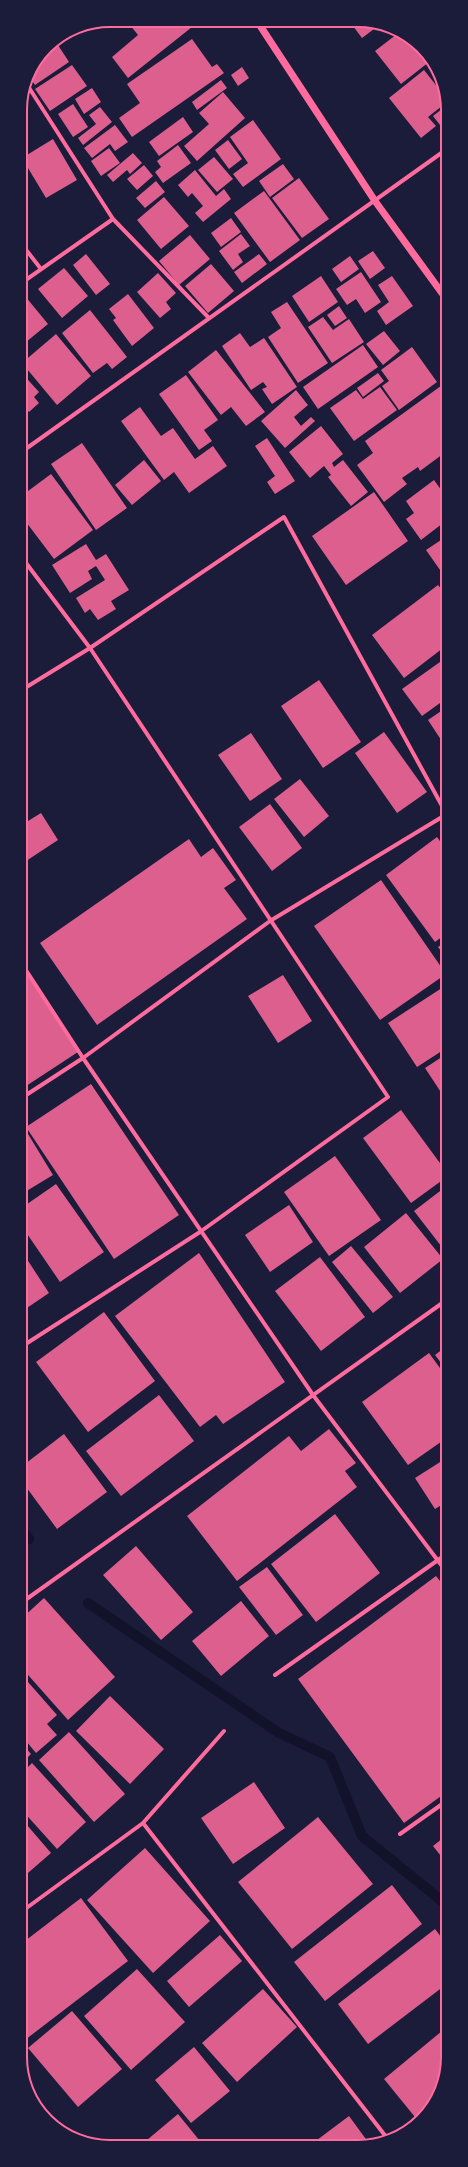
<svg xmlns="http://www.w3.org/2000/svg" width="468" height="2167" font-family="'Crimson Pro',serif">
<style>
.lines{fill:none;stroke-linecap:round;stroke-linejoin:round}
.stream{stroke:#12122b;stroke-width:10}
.building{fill:#dd5f8e}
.minor{stroke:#ff6b9d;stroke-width:4}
.tertiary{stroke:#ff6b9d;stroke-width:7}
.rim{fill:none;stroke:#ff6b9d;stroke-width:2}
</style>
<rect width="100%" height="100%" fill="#1b1b3a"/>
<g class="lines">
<path class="stream" d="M21 1528 29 1539
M88 1603 279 1733 330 1757 362 1836 448 1906"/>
</g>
<path class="building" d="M126 20 196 21 197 23 128 78 112 57 138 35Z
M350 22H369L374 29 362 38Z
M374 22H376L381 25 378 27Z
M397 34 416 45 429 62 401 84 375 51Z
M192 39 212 67 217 64 224 73 132 137 119 118 140 103 127 84Z
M56 40 58 43 41 54 46 46Z
M58 45 69 62 35 85 28 75 29 70 36 60Z
M72 65 87 86 50 111 35 89Z
M242 67 249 78 238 86 231 75Z
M424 70 447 99V102L428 117 436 126 421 138 389 98Z
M221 80 227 88 197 110 192 102Z
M92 88 101 102 84 114 75 99Z
M223 92 245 118 197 161 184 146 209 124 199 113Z
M73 104 88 127 73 137 58 114Z
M447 105V119L440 125 433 116Z
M100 107 112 122 83 145 78 138 96 124 89 115Z
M183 117 193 132 159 156 149 142Z
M253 120 281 159 243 187 233 174 248 163 230 137Z
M115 125 128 142 115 151 110 144 92 158 84 148Z
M53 139 77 180 46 198 22 158Z
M228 140 242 159 229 169 215 150Z
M178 145 191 163 163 183 155 172 161 167 157 161Z
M109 148 120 163 101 176 91 161Z
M133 153 142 163 130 174 127 170 113 182 107 175Z
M214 157 233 179 217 192 198 170Z
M20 162 27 168 20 176Z
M283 164 294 179 270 197 259 181Z
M144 165 153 176 137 190 127 179Z
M195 170 216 196 224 189 231 199 203 222 195 213 203 206 192 193 188 197 178 185Z
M299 178 329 219 302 238 272 198Z
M156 181 165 192 145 208 136 198Z
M264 191 300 240 270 262 234 213Z
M164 197 189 226 161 249 137 220Z
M231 218 241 232 221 247 211 233Z
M241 234 250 246 238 254 243 262 233 270 219 251Z
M190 235 210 259 179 285 159 261Z
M373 251 385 268 370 279 358 261Z
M86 254 110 284 96 295 73 265Z
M259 254 267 264 242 283 234 272Z
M350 256 359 269 341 282 332 269Z
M211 264 234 291 208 313 185 286Z
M64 268 88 296 62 318 38 289Z
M361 272 381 302 365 313 356 299 347 305 336 289Z
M158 273 176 293 166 302 171 309 160 318 137 292Z
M321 276 338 302 309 322 292 296Z
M392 276 413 306 386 325 377 311 389 302 378 285Z
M128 294 154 328 132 346 113 320 116 318 109 309Z
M25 296 48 324 20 347V299Z
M287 302 328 363 298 383 268 337 281 328 271 312Z
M339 306 347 318 335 326 327 315Z
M90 310 127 357 112 369 107 363 93 373 62 333Z
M323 317 333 330 349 319 364 342 332 363 308 327Z
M384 331 400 351 383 365 366 344Z
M240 333 250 347 264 338 297 387 272 404 262 389 267 387 263 382 251 390 222 346Z
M56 334 91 376 57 405 22 363Z
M363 345 378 367 318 409 303 387Z
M412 347 437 382 399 410 382 386 389 381 381 370Z
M216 350 265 412 246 426 231 407 221 415 188 372Z
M20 371 39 392 34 397 39 403 29 412 20 401Z
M378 373 384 381 363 397 357 388Z
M186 375 218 420 204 430 212 441 199 450 159 394Z
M445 383 447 387V451L420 471 418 467 402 478 407 484 384 502 357 465 373 453 365 441Z
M380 387 397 410 354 441 330 408 356 390 363 399Z
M296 390 308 405 294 417 301 426 311 417 315 421 285 448 261 421Z
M140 407 161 436 173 428 195 459 213 446 227 466 189 493 174 472 164 480 121 421Z
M321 426 343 454 332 463 334 467 343 460 368 492 351 506 328 477 331 475 324 466 310 478 289 452Z
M20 427 24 432 20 435Z
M267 438 295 481 275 494 267 482 275 476 255 446Z
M82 443 127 508 96 530 51 464Z
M144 460 161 481 132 505 115 485Z
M51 474 93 530 54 559 20 514V497Z
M434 480 447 498V520L421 540 406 519 414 513 406 501Z
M374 492 408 541 346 585 312 536Z
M447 536V580L426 550Z
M86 544 96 560 106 554 129 590 111 601 116 609 98 620 90 609 85 613 76 598 105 580 96 566 88 571 92 579 70 593 52 565Z
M438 585 447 596V645L404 678 372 635Z
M447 657V698L422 716 402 689Z
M319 680 361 742 323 768 281 706Z
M447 707V749L428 720Z
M384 732 427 792 397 813 355 753Z
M251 733 282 779 250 801 218 755Z
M300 779 329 816 304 837 274 799Z
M270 804 302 848 272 871 239 827Z
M41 813 58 840 20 865V826Z
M437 837 447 851V933L435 942 386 875Z
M189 839 201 857 213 848 236 880 224 888 247 919 97 1025 40 943Z
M381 880 446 974 380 1020 314 926Z
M447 941 448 961 438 947Z
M283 975 312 1021 278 1043 248 996Z
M28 976 78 1052 20 1090V981Z
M448 984V1047L417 1067 388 1023Z
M448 1053V1103L425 1068Z
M91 1084 179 1215 114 1259 26 1127Z
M401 1110 448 1174V1176L411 1203 363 1138Z
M25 1129 53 1175 20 1195V1131Z
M335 1156 381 1220 329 1256 284 1192Z
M56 1184 104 1252 60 1282 21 1225 20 1209Z
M444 1188 448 1193V1255L414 1211Z
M289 1205 313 1242 270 1272 245 1235Z
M406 1213 443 1259 400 1293 364 1247Z
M351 1246 393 1297 373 1313 332 1262Z
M21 1250 49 1293 21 1312Z
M199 1253 285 1382 223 1424 216 1415 200 1427 115 1316Z
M320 1257 365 1317 321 1351 275 1291Z
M104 1312 155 1381 88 1432 36 1362Z
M448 1345V1372L435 1355Z
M429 1353 448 1379V1437L408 1465 362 1402Z
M159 1395 194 1441 121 1496 86 1451Z
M329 1429 356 1463 345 1471 357 1487 237 1581 187 1516 289 1436 301 1451Z
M64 1434 107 1492 57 1529 21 1480V1467Z
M448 1457V1501L435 1509 415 1478Z
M335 1514 380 1573 316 1622 271 1564Z
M136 1546 193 1612 161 1640 103 1575Z
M267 1567 303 1615 276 1635 239 1587Z
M436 1576 448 1591V1791L404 1823 298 1679Z
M44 1598 115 1677 68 1720 21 1667V1619Z
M241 1601 269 1636 221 1676 192 1641Z
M21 1674 57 1715 47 1724 57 1735 36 1753 21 1735Z
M110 1696 164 1749 130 1784 76 1731Z
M69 1732 125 1794 94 1822 39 1760Z
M21 1742 31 1754 21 1764Z
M32 1763 86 1822 57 1849 21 1809V1774Z
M254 1782 285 1828 233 1864 201 1818Z
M318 1817 373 1884 292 1949 238 1882Z
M21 1818 51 1853 21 1879Z
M448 1834V1865L433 1846Z
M145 1848 210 1921 153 1973 87 1900Z
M392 1885 422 1924 325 2001 294 1962Z
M81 1898 128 1961 21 2043V1944Z
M435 1929 448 1946V1983L368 2044 338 2004Z
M220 1935 242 1961 189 2007 167 1981Z
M137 1969 185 2022 131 2070 84 2016Z
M263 1989 297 2027 237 2082 202 2043Z
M72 2011 122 2069 78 2107 28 2048Z
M448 2026V2063L441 2092 422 2121 419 2122 384 2079Z
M194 2047 230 2091 191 2123 155 2080Z
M178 2114 204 2146 141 2145Z
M349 2116 371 2146H309Z"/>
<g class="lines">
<path class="minor" d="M26 83 113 219 209 318
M20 242 41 269
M20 284 113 219
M20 453 447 149
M20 555 90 648 388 1097 200 1232 21 1347
M20 691 90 648 284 517 447 815
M20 961 83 1058 313 1395 448 1574
M20 1099 83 1058 270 921 447 814
M21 1603 448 1299
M275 1675 448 1553
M143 1823 387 2138
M400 1834 448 1800
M21 1912 143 1823 224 1731"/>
<path class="tertiary" d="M257 21 375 201 447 300"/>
</g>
<path d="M0 0H468V2167H0ZM110 27H358A83 83 0 0 1 441 110V2057A83 83 0 0 1 358 2140H110A83 83 0 0 1 27 2057V110A83 83 0 0 1 110 27Z" fill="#1b1b3a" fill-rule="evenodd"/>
<path class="rim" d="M110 27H358A83 83 0 0 1 441 110V2057A83 83 0 0 1 358 2140H110A83 83 0 0 1 27 2057V110A83 83 0 0 1 110 27Z"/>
</svg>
